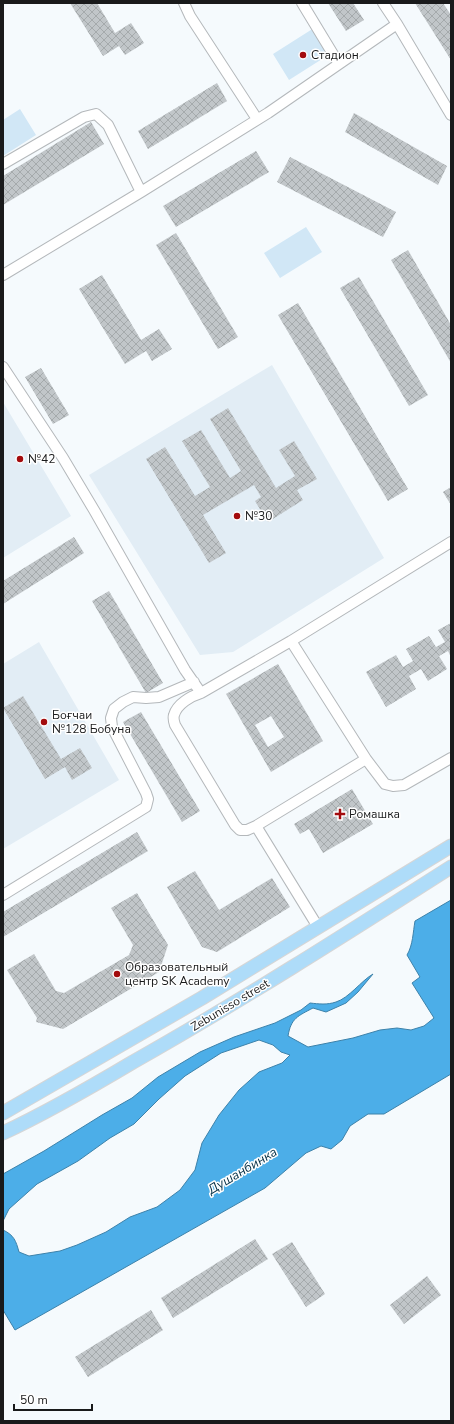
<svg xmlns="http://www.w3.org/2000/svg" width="454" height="1424" font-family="'Nunito Sans',sans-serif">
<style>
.built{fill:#e2edf5}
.park{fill:#d1e7f6}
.water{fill:#4caee8;stroke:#3d82aa}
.building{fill:url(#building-cross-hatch);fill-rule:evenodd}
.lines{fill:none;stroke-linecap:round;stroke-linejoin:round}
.minor-casing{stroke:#b4b8bb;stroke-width:12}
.major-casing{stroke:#d6d6d6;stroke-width:15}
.minor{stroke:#fff;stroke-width:10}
.major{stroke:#aedcf9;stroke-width:13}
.poi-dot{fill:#a30b0d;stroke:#fff;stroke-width:1.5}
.labels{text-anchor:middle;stroke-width:3;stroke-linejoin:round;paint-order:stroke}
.poi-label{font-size:12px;fill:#191a1b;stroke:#fff;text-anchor:start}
.street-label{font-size:12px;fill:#191a1b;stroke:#fff}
.water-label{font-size:13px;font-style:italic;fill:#012d44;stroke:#fff}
</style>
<defs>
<pattern id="building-cross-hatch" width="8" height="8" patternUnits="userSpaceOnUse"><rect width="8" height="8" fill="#c1c6c9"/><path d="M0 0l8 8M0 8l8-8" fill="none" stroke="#a5aaac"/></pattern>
</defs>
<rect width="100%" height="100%" fill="#f5fafd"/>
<path class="built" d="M272 365 384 558 233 652 200 655 89 475Z
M3 402 71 516 3 558Z
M39 642 119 780 3 849V664Z"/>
<path class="park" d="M314 28 330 54 289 80 273 54Z
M20 109 36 135 3 156V120Z
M306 227 322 252 280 278 264 253Z"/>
<path class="water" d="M451 900V1074L384 1114H368L350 1126 342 1140 331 1149 321 1146 306 1153 265 1188 15 1330 3 1310V1230C14 1235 16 1241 19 1252L29 1256 60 1251 77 1245 106 1232 130 1217 157 1207 180 1190 195 1170 202 1143 219 1115 239 1090 259 1072 282 1063 290 1055 281 1052 273 1045 259 1040 221 1053 185 1076 159 1099 134 1124 110 1138 78 1161 37 1184 9 1209 3 1221V1174L44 1151 102 1115 132 1098 158 1077 200 1052 234 1037 275 1023 301 1010 310 1003C319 1004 327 1005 336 1002 349 998 361 981 373 974L358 992 346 1003 326 1012 313 1008C298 1016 291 1018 288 1036L308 1047 353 1038 380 1030 397 1028 411 1030 424 1026 434 1018 412 983 420 977 407 955C413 945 413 932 415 921Z"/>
<path class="building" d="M70 3H97L115 33 131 23 144 43 125 55 119 46 103 56Z
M328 3H353L364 20 346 31Z
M415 3H443L451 15V60Z
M217 83 227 101 148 149 138 131Z
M354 113 447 166 438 185 345 132Z
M91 122 104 144 3 205V176Z
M256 151 269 172 176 227 163 206Z
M290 157 396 212 383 237 277 182Z
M176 233 238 337 218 349 156 245Z
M408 250 451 325V363L391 260Z
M102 275 141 340 159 329 172 349 152 361 146 351 125 364 79 289Z
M359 277 428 395 409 406 340 288Z
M298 303 408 489 388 501 278 315Z
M41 368 69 415 53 424 25 377Z
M228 408 276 488 295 476 279 450 294 441 317 479 297 490 303 500 268 522 255 501 261 497 254 485 203 515 226 553 209 563 146 459 165 447 195 496 210 487 182 441 201 430 230 478 241 471 210 419Z
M451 487V505L443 492Z
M74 537 84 553 3 604V581Z
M109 591 163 683 146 693 92 601Z
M451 623V657L448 651 439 656 447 669 428 681 421 669 409 676 416 689 386 707 366 672 396 655 403 667 413 661 406 649 429 636 436 647 445 642 438 630Z
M278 664 323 741 271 772 226 694ZM271 716 284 737 268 747 255 725Z
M23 696 61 759 80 748 92 768 72 780 65 767 45 779 3 708Z
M141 712 200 811 182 822 123 722Z
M352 789 373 824 323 853 309 829 300 834 294 824Z
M137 832 148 851 3 937V912Z
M195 871 219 910 272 878 290 907 217 952 202 947 167 887Z
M137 893 168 945 159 972 63 1029 36 1022 37 1018 7 970 34 954 56 991 64 993 129 955 133 945 111 908Z
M255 1239 268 1259 173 1318 161 1298Z
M292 1242 325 1294 306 1307 272 1254Z
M427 1276 441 1295 404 1324 390 1305Z
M151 1310 163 1330 88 1377 75 1357Z"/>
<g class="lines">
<g class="minor-casing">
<path id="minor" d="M184 3 190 16 257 119
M302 3 339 64
M383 3 397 24 451 115
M3 164 84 117 96 114 108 125 141 192
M3 275 141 192 268 113 397 24
M3 367 63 458 94 510 185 670 201 693 291 641 451 542
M291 641 366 759
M201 693C191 696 177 704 174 715 173 718 174 722 175 725L235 825 240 830H247L256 826 366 759 385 784 393 786 404 785 451 758
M256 826 318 927
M3 895 146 807 148 799 146 793 112 727 111 718 114 709 123 702 133 697 146 698 159 697 194 682"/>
</g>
<g class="major-casing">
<path id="major" d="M3 1113 202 998 451 846
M3 1133C48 1112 91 1087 133 1062 241 1001 346 934 451 867"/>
</g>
<use href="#minor" class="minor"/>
<use href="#major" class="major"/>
</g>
<g class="poi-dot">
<circle cx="303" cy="55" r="4"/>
<circle cx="20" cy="459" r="4"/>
<circle cx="237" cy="516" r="4"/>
<circle cx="44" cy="722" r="4"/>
<path d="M338 808h4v4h4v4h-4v4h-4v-4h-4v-4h4z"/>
<circle cx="117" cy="974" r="4"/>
</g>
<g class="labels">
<g class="poi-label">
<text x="311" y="59">Стадион</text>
<text x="28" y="463">№42</text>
<text x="245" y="520">№30</text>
<text x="52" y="719">Боғчаи<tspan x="52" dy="14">№128 Бобуна</tspan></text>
<text x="349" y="818">Ромашка</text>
<text x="125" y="971">Образовательный<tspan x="125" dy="14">центр SK Academy</tspan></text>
</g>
<g class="street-label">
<text transform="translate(230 1005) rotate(-31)" y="4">Zebunisso street</text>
</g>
<g class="water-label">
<text transform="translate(242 1170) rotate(-31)" y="5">Душанбинка</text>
</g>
</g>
<rect width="454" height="1424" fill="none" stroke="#191a1b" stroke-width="8"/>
<path d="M14 1404v6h78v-6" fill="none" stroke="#191a1b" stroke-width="2"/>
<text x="20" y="1404" font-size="12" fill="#191a1b" stroke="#ffffff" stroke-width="3" paint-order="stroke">50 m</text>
</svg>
